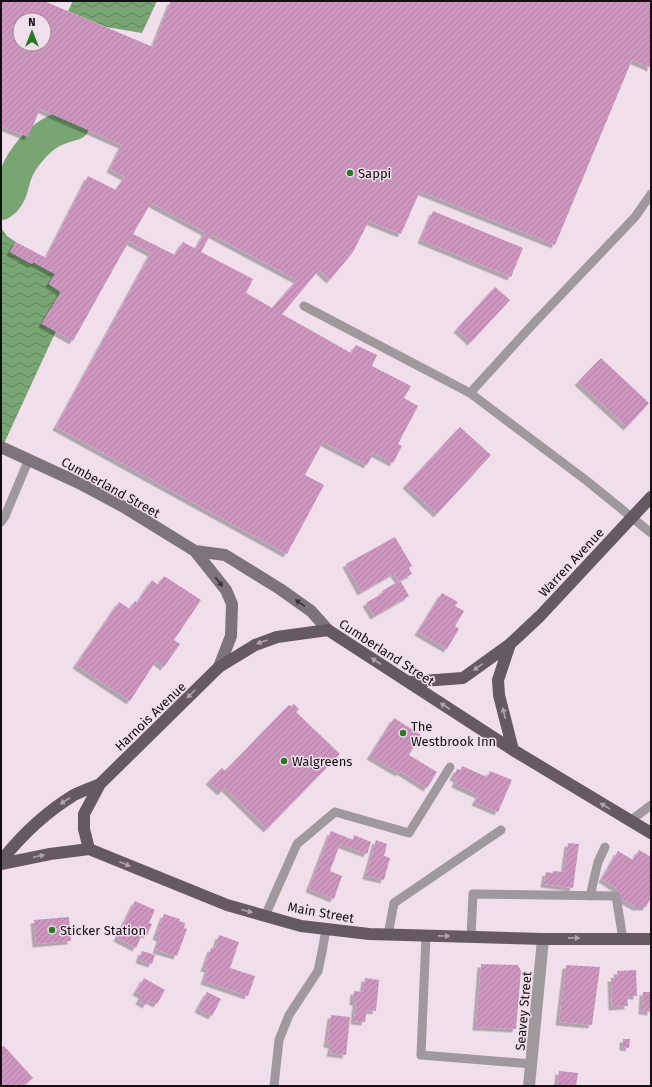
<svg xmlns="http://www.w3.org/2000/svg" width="652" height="1087" font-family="'Fira Sans',sans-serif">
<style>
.water{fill:url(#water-waves)}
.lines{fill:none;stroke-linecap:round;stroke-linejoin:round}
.river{stroke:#78a573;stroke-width:32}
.building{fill:url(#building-hatch);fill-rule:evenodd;filter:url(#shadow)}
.lane{stroke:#9f989d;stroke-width:9}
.street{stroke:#9f989d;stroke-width:12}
.secondary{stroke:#7d737a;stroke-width:12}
.primary{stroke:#655962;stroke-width:12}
.oneway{fill:#383136}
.oneway2{fill:#b1a3ad}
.poi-dot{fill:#297923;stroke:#f0dfeb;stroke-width:1.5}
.labels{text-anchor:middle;stroke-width:3;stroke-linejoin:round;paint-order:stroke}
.poi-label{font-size:13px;fill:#130e12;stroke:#f0dfeb;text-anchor:start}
.street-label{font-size:13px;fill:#130e12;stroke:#f0dfeb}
</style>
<defs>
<pattern id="water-waves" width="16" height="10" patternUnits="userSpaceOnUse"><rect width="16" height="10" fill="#78a573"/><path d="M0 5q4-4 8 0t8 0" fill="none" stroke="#61855d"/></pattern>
<pattern id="building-hatch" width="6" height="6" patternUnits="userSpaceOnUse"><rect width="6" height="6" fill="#cd96bf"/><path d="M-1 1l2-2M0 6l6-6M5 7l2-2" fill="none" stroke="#af80a3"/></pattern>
<filter id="shadow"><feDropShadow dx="-3.5" dy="3.5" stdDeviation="0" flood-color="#0004"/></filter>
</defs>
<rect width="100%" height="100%" fill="#f0dfeb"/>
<path class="water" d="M73 1H157L142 33 106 27 68 11Z
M1 228 7 236 16 242 10 252 32 264 33 262 55 274 49 284 61 292 42 323 56 331 1 450Z"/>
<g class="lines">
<path class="river" d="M1 204C12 197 12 185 16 174 22 158 38 139 54 131 60 128 68 126 74 124"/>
</g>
<path class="building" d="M1 1H44L153 47 171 1H651V68L632 60 555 245 420 191 401 234 369 221 353 252 330 280 319 270 282 314 351 353 356 345 377 355 372 366 411 386 404 398 418 406 398 444 402 446 393 463 374 453 367 465 323 442 305 475 324 485 287 554 56 427 151 253 129 241 73 341 42 324 61 292 49 284 55 274 33 262 32 264 10 252 16 242 46 258 88 176 116 190 125 177 110 169 122 145 40 109 28 137 1 126ZM20 20H44V44H20ZM151 203 205 232 196 249 183 242 175 255 133 234ZM211 234 297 280 272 308 246 293 253 279 201 252Z
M433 211 523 248 511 277 421 240Z
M495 287 510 300 471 342 457 329Z
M601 358 649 403 627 427 578 382Z
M460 427 491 455 437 514 406 485Z
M395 537 412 566 409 568 412 574 400 580 409 596 374 616 366 603 383 593 382 591 399 581 394 573 361 592 346 564Z
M164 576 201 600 174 640 180 644 164 667 156 661 130 701 76 665 119 602 130 609 135 601 137 603 152 580 158 585Z
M442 593 458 602 455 606 464 611 455 626 459 629 447 649 418 632Z
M294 704 299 709 296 712 340 754 267 829 225 788 221 792 209 781 222 768 225 771 289 705 291 706Z
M394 718 421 735 409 755 437 772 427 788 400 771 399 773 370 756Z
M462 766 487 777 490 771 512 780 498 812 475 802 479 795 455 784 457 779 453 777 457 769 461 770Z
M331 831 353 840 354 835 371 842 367 854 340 844 330 871 342 876 334 899 309 889Z
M376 840 387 844 384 856 390 858 384 880 366 876Z
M568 843 579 844 573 888 544 884 546 872 552 873 554 871 564 872Z
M639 850 651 857V898L646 907H636L622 899 616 888 602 879 618 851 633 860Z
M135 901 155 910 149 923 152 924 147 935 143 933 136 948 117 938Z
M164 914 180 919 179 921 185 923 184 928 187 929 177 956 156 950 160 938 156 936Z
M69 917 71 941 36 944 34 920Z
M219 935 239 942 230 968 255 976 248 996 204 981 208 969 204 968 211 948 215 949Z
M142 951 155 955 152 964 139 960Z
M481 964 518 965 521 971 516 1029 476 1027Z
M566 965 600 967 592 1025 559 1022Z
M636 970 637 996H627L628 1006 612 1007 611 978H618L617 971Z
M144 978 165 990 157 1004 149 1000 146 1005 139 1001 142 995 136 992Z
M365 978 379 980 376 1011 367 1010 365 1022 354 1021 356 1002H353L354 991 363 992Z
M207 992 221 999 212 1016 198 1009Z
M643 992H651V1012L642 1011Z
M331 1015 350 1017 346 1055 330 1053 332 1045 327 1044Z
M623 1039H630L629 1048 623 1047Z
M4 1046 33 1078 23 1086H6L2 1082 1 1084V1048Z
M559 1071 578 1073 576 1086H557Z"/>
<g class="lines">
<path class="lane" d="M304 306 470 393 587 481 651 533
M470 393 534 323 635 217 651 194
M1 522 5 516 29 459
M630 821 651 805
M590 896 598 862 605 847
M265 916 297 844 335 812 409 833 450 767
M388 935 394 903 501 830
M426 936 421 1055 532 1064
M471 937 473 894 616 896 623 939
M274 1086 279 1040 289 1015 318 971 322 952 326 929"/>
<path class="street" d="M529 1086 543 939"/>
<path class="secondary" d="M1 447 79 483 122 506 195 551 225 555 280 589 311 611 328 630
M195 551 226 590 232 604 231 636 219 667"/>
<path class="primary" d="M510 644 498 680 499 695 513 750
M409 682 463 678 510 644 540 616 651 497
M89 849 84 829V814L100 784 219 667 255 645 277 637 328 630 513 750 651 833
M1 861C21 836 46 812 74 795 82 791 91 788 100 784
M1 864 50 854 89 849 227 905 301 926 369 934 543 939H651"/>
</g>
<defs><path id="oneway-solid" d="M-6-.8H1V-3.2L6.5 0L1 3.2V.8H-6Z"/></defs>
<g class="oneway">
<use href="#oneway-solid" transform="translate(219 582) rotate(52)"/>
<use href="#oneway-solid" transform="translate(300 603) rotate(-145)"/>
</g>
<g class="oneway2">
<use href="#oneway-solid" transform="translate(262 642) rotate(161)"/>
<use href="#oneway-solid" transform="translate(376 661) rotate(-147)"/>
<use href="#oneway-solid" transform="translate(478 667) rotate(145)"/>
<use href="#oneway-solid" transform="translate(191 694) rotate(135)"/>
<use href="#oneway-solid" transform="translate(445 706) rotate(-147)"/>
<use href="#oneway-solid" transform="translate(504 713) rotate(-104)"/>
<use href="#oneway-solid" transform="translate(65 801) rotate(147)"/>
<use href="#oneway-solid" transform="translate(605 806) rotate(-149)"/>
<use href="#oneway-solid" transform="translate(39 856) rotate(-12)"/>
<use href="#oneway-solid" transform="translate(125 864) rotate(22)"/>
<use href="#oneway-solid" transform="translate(247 911) rotate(15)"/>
<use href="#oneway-solid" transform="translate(444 936) rotate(1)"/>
<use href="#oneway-solid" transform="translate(574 938) rotate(1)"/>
</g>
<g class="poi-dot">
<circle cx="350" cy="173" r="4"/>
<circle cx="403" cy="733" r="4"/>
<circle cx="284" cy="761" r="4"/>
<circle cx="52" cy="930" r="4"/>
</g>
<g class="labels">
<g class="poi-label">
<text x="358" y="178">Sappi</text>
<text x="411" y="731">The<tspan x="411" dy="15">Westbrook Inn</tspan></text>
<text x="292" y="766">Walgreens</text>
<text x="60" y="935">Sticker Station</text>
</g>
<g class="street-label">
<text transform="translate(111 487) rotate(29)" y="5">Cumberland Street</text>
<text transform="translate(571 562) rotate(-47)" y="5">Warren Avenue</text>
<text transform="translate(387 652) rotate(33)" y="5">Cumberland Street</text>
<text transform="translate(150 716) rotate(-44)" y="5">Harnois Avenue</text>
<text transform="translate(321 912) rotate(10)" y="5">Main Street</text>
<text transform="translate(523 1011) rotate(-85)" y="5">Seavey Street</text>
</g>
</g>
<rect width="652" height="1087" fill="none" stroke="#130e12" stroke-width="4"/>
<g transform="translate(32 32)"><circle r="19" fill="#f0dfeb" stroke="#988b94"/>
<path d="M0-3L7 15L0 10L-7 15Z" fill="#297923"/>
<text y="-6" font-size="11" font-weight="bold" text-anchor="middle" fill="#130e12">N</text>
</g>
</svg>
